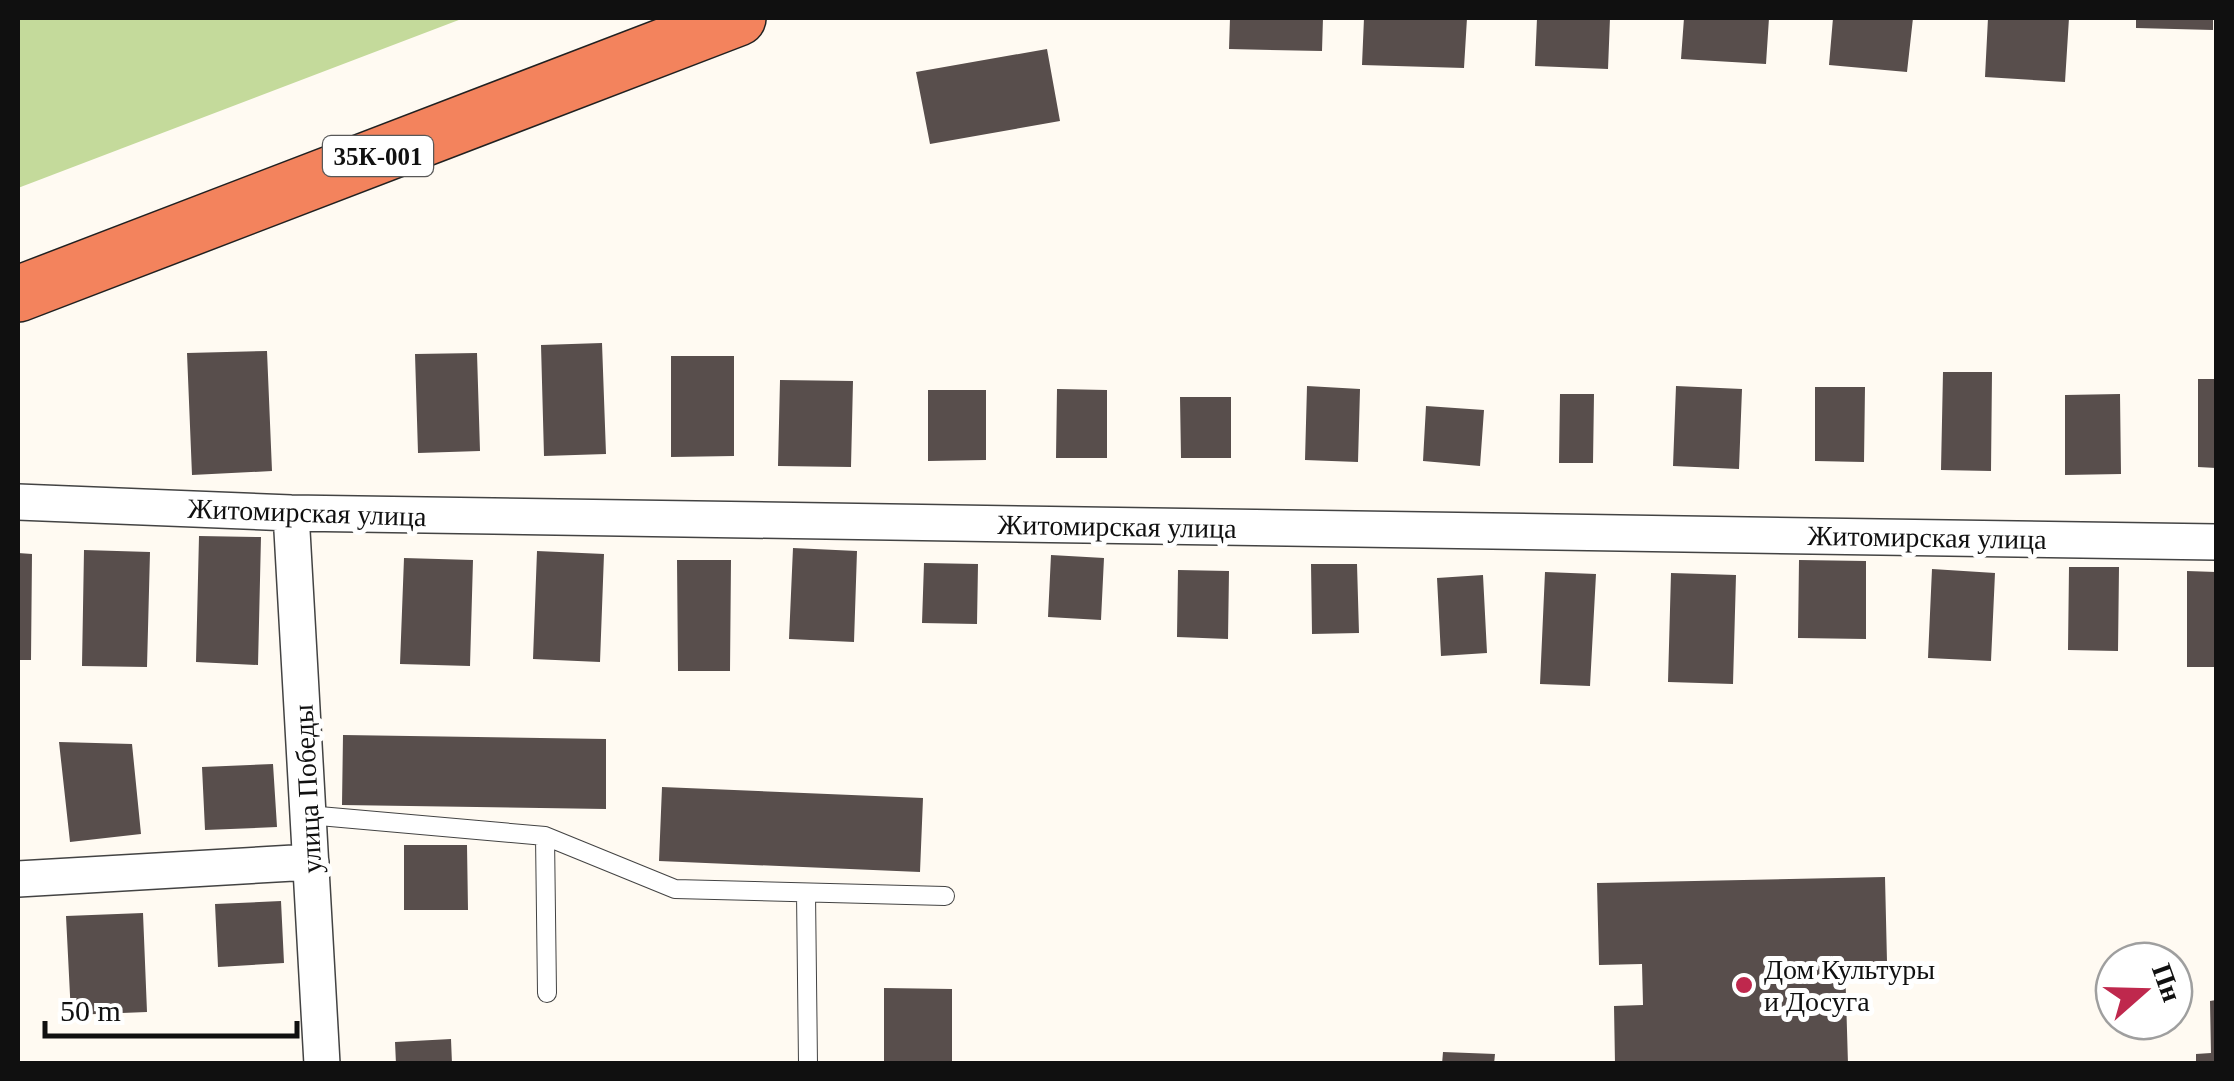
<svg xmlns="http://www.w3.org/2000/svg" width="2234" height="1081" font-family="Georgia,serif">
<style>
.forest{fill:#c4da9b}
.building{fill:#584e4c}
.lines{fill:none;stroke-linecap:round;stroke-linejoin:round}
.lane-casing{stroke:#434343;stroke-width:20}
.street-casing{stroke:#434343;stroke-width:38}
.highway-casing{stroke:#212121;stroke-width:58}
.lane{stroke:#fff;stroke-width:18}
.street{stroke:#fff;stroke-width:35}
.highway{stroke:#f3835d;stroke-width:55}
.poi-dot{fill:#bf284d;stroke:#fff;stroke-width:4}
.labels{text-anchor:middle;stroke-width:10;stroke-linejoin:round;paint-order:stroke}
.shield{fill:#fff;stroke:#585858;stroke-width:2.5}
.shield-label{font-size:25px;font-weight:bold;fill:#101010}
.street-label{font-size:28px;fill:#101010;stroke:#fff}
.poi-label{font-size:28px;fill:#101010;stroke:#fff;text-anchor:start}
</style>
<rect width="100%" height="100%" fill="#fffaf2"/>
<path class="forest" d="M18 18H464L18 188Z"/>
<path class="building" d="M1230 18H1323L1322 51 1229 49Z
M1364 18H1467L1464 68 1362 65Z
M1537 18H1610L1608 69 1535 66Z
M1684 18H1769L1766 64 1681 59Z
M1833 18H1913L1907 72 1829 65Z
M1988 18H2069L2065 82 1985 77Z
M2136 18H2213V30L2136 28Z
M1047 49 1060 121 930 144 916 72Z
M602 343 606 454 544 456 541 345Z
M267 351 272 471 192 475 187 353Z
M477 353 480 451 418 453 415 354Z
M671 356H734V456L671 457Z
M1943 372H1992L1991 471 1941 470Z
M2198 379H2216V468L2198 467Z
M780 380 853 381 851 467 778 466Z
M1307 386 1360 389 1358 462 1305 460Z
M1676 386 1742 389 1739 469 1673 466Z
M1815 387H1865L1864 462 1815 461Z
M1057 389 1107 390V458H1056Z
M928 390H986V460L928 461Z
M1560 394H1594L1593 463H1559Z
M2120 394 2121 474 2065 475V395Z
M1180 397H1231V458H1181Z
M1426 406 1484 410 1480 466 1423 461Z
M199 536 261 537 258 665 196 662Z
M793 548 857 551 854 642 789 639Z
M84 550 150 552 147 667 82 666Z
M537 551 604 554 600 662 533 659Z
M18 553 32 554 31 660H18Z
M1051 555 1104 558 1101 620 1048 617Z
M404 558 473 560 470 666 400 664Z
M677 560H731L730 671H678Z
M1799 560 1866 561V639L1798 638Z
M924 563 978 564 977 624 922 623Z
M1311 564H1357L1359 633 1312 634Z
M2069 567H2119L2118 651 2068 650Z
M1932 569 1995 573 1991 661 1928 658Z
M1178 570 1229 571 1228 639 1177 637Z
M2187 571 2216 572V667H2187Z
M1545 572 1596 574 1590 686 1540 684Z
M1671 573 1736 575 1733 684 1668 682Z
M1483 575 1487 653 1441 656 1437 578Z
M343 735 606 739V809L342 805Z
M59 742 132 744 141 834 70 842Z
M273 764 277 827 205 830 202 767Z
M662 787 923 798 920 872 659 861Z
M404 845H467L468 910H404Z
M1885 877 1887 962 1845 963 1848 1064H1615L1614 1006 1643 1005 1642 964 1599 965 1597 883Z
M281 901 284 963 218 967 215 904Z
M143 913 147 1012 71 1015 66 916Z
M884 988 952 989V1064H884Z
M2216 1000V1064H2196V1054L2211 1053 2210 1001Z
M451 1039 452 1064H396L395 1042Z
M1443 1052 1495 1054 1494 1064H1442Z"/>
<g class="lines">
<g class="lane-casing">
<path id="lane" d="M308 815 545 836 675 889 945 896
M545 836 547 993
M806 893 808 1064"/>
</g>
<g class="street-casing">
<path id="street" d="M18 502 291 513 2216 542
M291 513 322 1064
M18 879 311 862"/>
</g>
<g class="highway-casing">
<path id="highway" d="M18 294 738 18"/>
</g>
<use href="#lane" class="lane"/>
<use href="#street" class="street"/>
<use href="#highway" class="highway"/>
</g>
<circle class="poi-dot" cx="1744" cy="985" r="10"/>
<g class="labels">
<rect class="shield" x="323" y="136" width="110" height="40" rx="8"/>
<g class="shield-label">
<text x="378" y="165">35К-001</text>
</g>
<g class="street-label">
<text transform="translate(307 512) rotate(2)" y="10">Житомирская улица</text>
<text transform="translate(1117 526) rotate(1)" y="10">Житомирская улица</text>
<text transform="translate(1927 537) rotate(1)" y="10">Житомирская улица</text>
<text transform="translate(307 789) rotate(-93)" y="10">улица Победы</text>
</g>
<g class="poi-label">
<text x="1764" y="979">Дом Культуры<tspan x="1764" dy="32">и Досуга</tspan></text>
</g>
</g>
<rect width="2234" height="1081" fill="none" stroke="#101010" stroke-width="40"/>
<g transform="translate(2144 991) rotate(70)"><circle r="48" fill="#ffffff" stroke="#9f9f9f" stroke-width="2.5"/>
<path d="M0-8L18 38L0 25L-18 38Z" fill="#bf284d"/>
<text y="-15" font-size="28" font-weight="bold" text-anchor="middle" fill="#101010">Пн</text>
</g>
<path d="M45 1021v15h252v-15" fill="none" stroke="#101010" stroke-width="5"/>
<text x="60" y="1021" font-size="30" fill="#101010" stroke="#ffffff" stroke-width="8" paint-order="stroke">50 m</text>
</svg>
